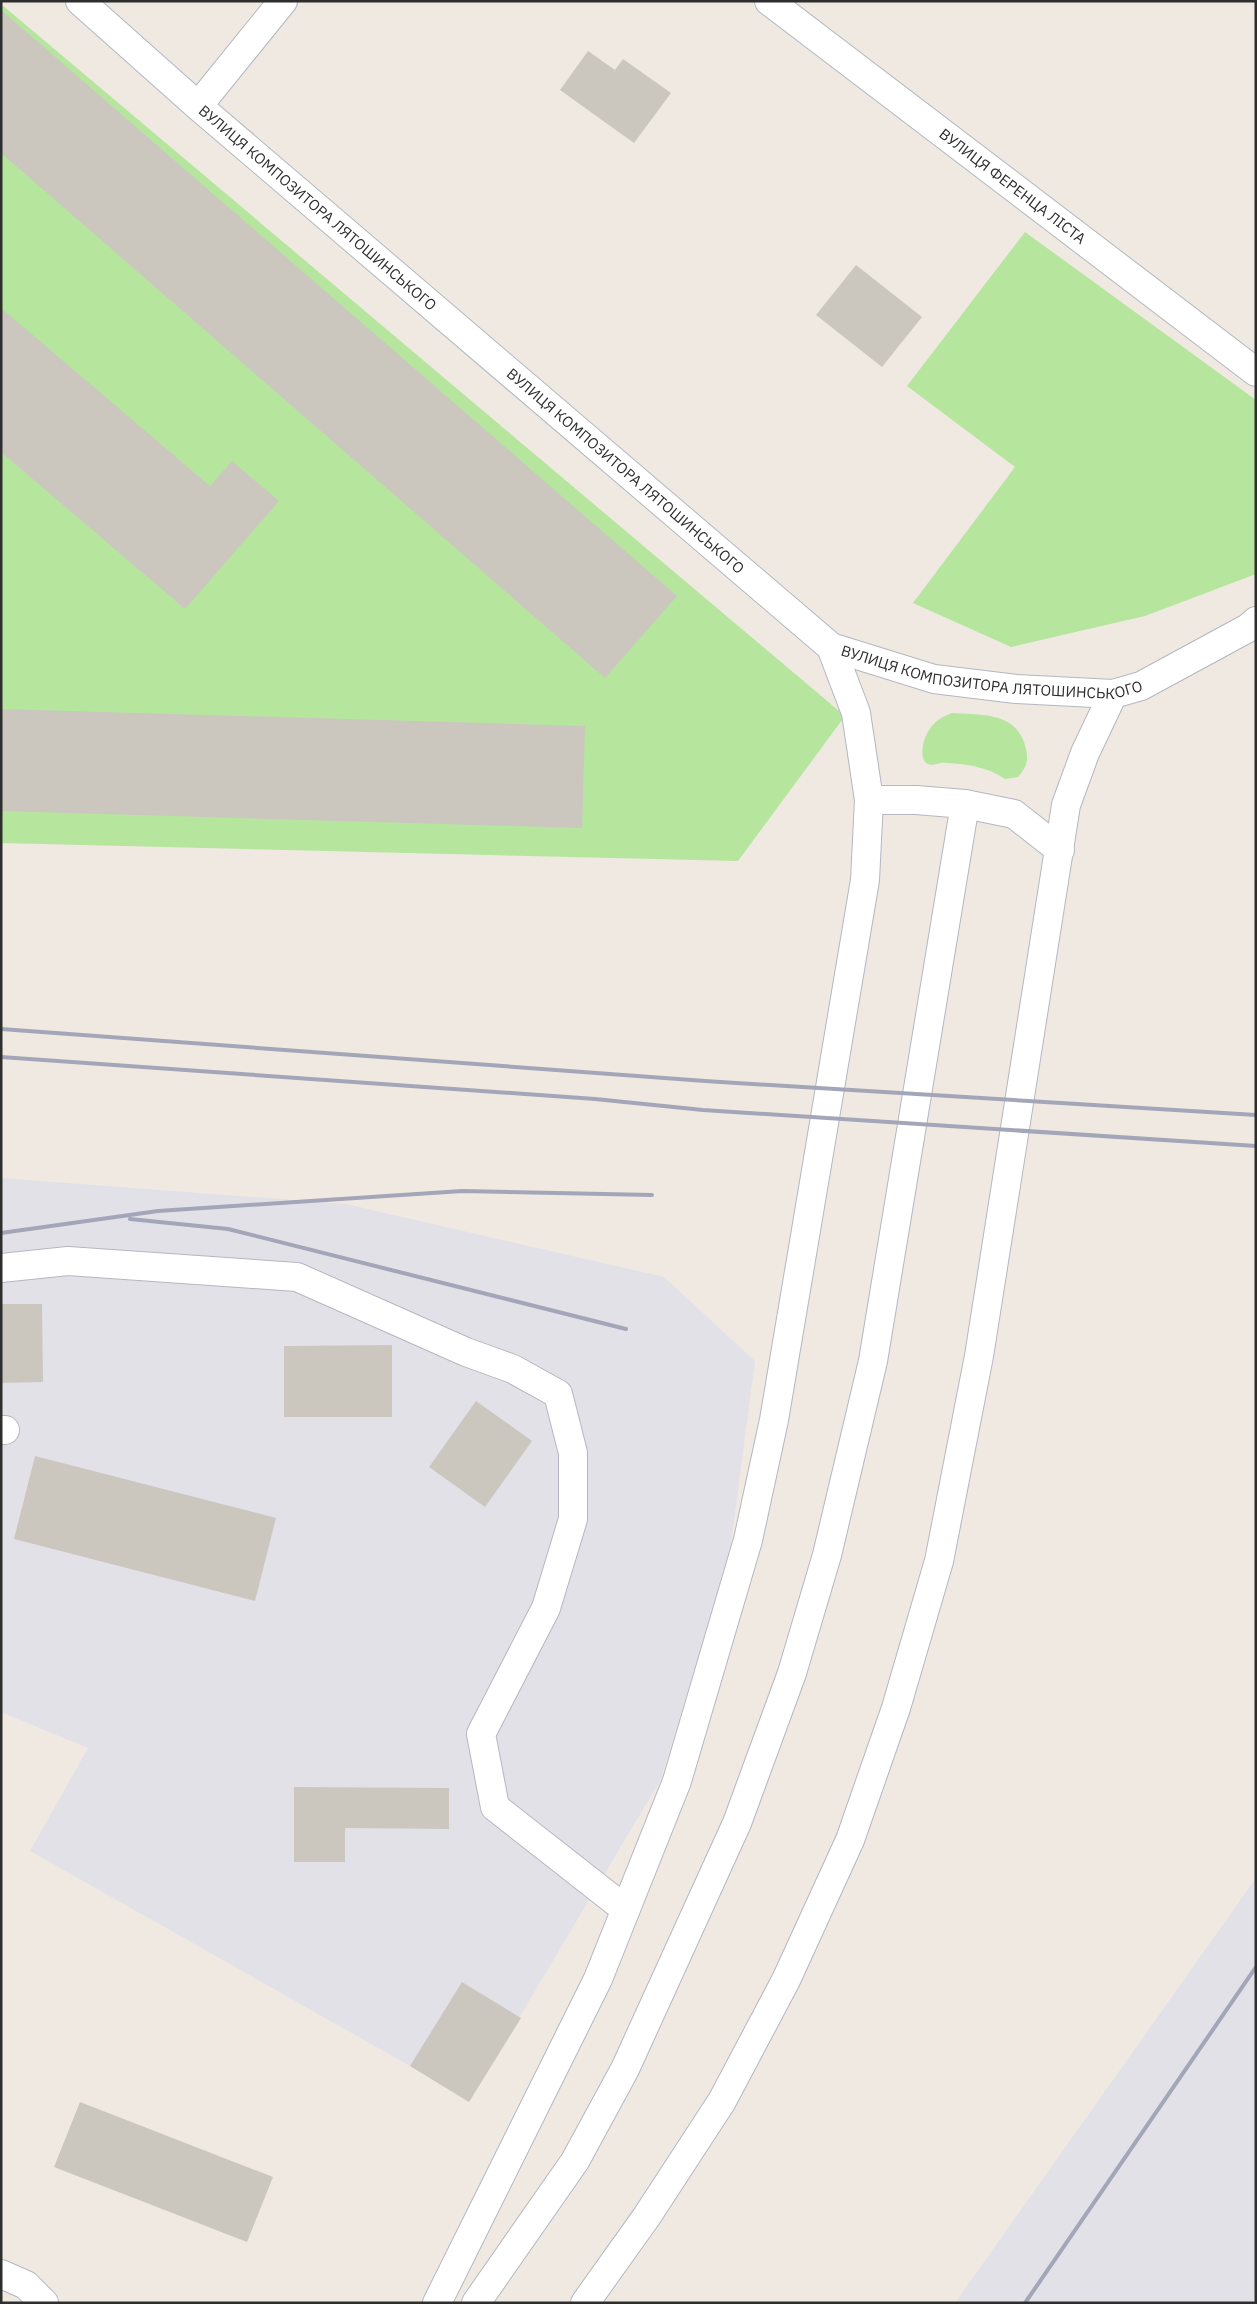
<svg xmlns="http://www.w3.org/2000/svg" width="1257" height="2304" font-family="'IBM Plex Sans',sans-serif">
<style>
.industrial{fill:#e3e1e8}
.green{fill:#b6e59e}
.building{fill:#cbc7bf}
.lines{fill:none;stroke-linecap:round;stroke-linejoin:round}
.minor-casing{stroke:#b4b7c1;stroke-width:30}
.minor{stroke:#fff;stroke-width:28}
.rail{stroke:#a3a6b8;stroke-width:4}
.labels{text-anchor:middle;stroke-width:4.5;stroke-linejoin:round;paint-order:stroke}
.street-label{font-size:15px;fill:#2e2e2e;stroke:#fff}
</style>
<rect width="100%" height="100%" fill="#efe9e1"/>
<path class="industrial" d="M1 1178 346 1204 664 1277 755 1361 730 1551 661 1779 469 2102 410 2066 30 1851 88 1748 1 1712Z
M1256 1878V2303H955Z"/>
<path class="green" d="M1 4 845 716 738 861 1 843Z
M1025 232 1256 400V574L1145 616 1011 647 913 603 1015 467 907 386Z
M952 713C983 715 1018 712 1026 749 1029 761 1026 768 1018 777L1005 779C988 767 967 764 946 763 942 762 936 765 931 765 919 763 922 746 925 738 931 724 938 718 952 713Z"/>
<path class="building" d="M1 10 677 596 605 678 1 153Z
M588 51 615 70 623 59 671 93 634 143 560 90Z
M856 265 922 317 882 367 816 315Z
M1 308 210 486 232 461 279 501 185 609 1 452Z
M1 709 585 726 582 828 1 811Z
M1 1304H42L43 1382 1 1383Z
M392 1345V1417H284V1346Z
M476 1401 532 1441 485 1507 429 1467Z
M35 1456 276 1518 255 1601 14 1539Z
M294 1787 449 1788V1829L345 1828V1862H294Z
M462 1982 521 2018 469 2102 410 2066Z
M80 2102 273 2177 247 2242 54 2167Z"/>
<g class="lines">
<g class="minor-casing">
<g id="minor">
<path id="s1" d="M80 1 198 106 831 647 934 679 1016 689 1113 694 1141 686 1248 628 1256 621"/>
<path id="s2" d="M769 1 1256 372"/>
<path d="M198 106 283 1"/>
<path d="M869 800H916L965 804 1014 814 1060 850"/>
<path d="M1 1268 68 1261 297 1277 466 1352 513 1369 558 1394 573 1453V1519L546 1608 481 1734 495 1807 625 1909"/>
<path d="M1 1430H5"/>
<path d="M1 2274 26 2285 44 2303"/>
<path d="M437 2303 598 1979 677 1781 748 1540 774 1420 865 880 869 800 856 713 831 647"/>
<path d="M476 2303 575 2161 625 2069 737 1823 792 1673 827 1555 873 1361 965 804"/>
<path d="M585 2303 647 2216 722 2101 786 1980 850 1840 896 1708 939 1561 979 1356 1066 805 1085 753 1113 694"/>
</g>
</g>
<use href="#minor" class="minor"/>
<path class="rail" d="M1 1029 705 1081 1256 1115
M1 1057 595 1099 703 1110 1256 1146
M130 1219 228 1229 626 1329
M1 1233 158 1211 462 1191 652 1195
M1025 2303 1256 1967"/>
</g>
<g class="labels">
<g class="street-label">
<text dy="5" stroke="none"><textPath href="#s2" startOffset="306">ВУЛИЦЯ ФЕРЕНЦА ЛІСТА</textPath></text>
<text dy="5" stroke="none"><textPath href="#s1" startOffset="315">ВУЛИЦЯ КОМПОЗИТОРА ЛЯТОШИНСЬКОГО</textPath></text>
<text dy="5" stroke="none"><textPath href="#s1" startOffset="720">ВУЛИЦЯ КОМПОЗИТОРА ЛЯТОШИНСЬКОГО</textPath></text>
<text dy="5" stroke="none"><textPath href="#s1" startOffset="1155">ВУЛИЦЯ КОМПОЗИТОРА ЛЯТОШИНСЬКОГО</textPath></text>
</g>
</g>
<rect width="1257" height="2304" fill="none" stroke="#2e2e2e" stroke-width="5"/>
</svg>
